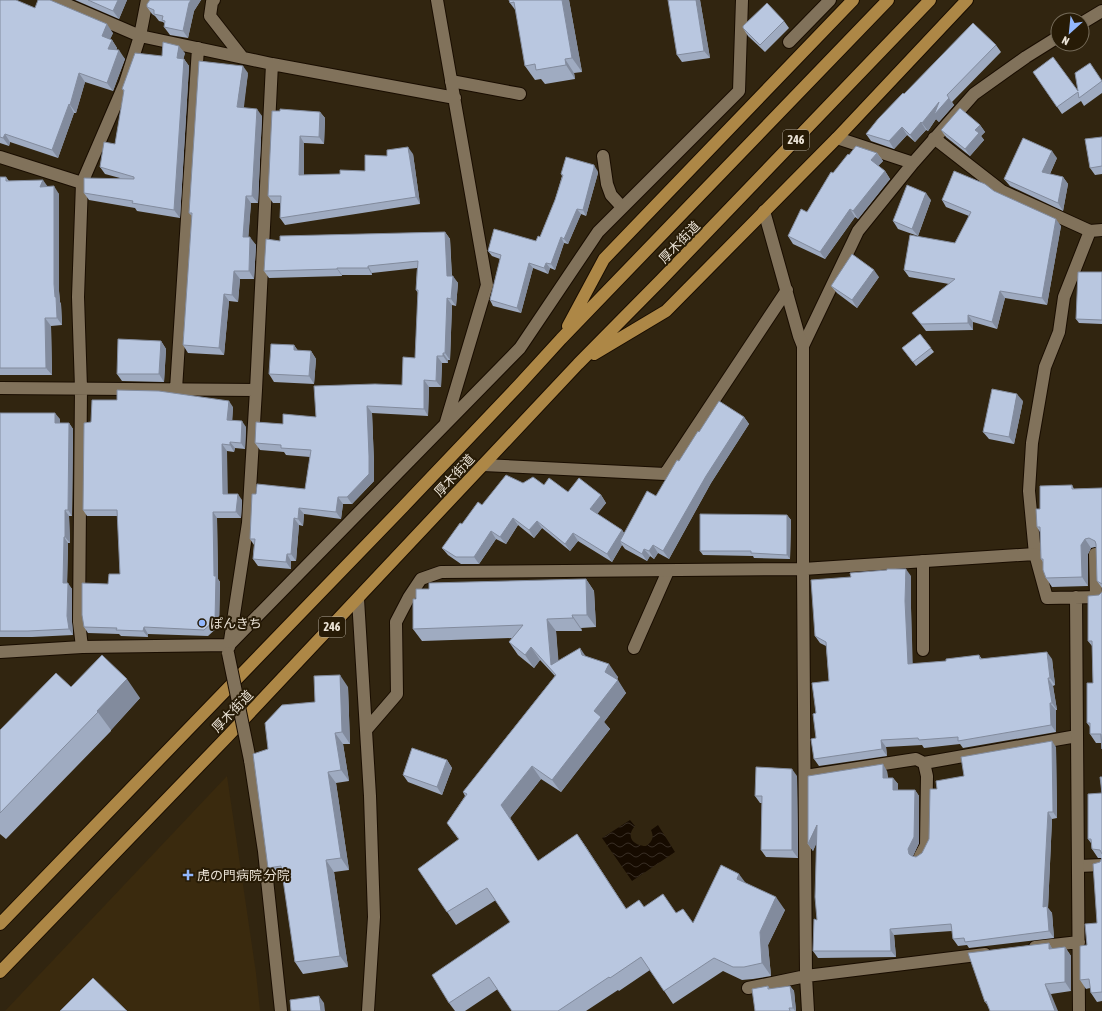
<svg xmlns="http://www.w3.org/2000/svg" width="1102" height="1011" font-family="'Asap Condensed','Noto Sans JP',sans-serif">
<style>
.built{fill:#3a2a0e}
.water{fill:url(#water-waves)}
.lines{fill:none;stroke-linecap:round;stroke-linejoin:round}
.service-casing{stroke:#190d00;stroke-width:14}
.minor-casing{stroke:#190d00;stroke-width:14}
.trunk-casing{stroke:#190d00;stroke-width:14}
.service{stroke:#81725b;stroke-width:12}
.minor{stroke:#81725b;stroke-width:12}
.trunk{stroke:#ad8746;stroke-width:12}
.minor-bridge-casing{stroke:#190d00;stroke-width:14;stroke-linecap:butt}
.minor-bridge{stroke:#81725b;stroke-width:12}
.wall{fill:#9fabc1}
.shaded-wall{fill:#828b9d}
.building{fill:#b9c7e0;stroke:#828b9d}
.poi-dot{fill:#92b7fd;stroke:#271b06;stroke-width:1.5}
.labels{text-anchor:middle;stroke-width:4;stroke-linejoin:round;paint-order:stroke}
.shield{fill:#271b06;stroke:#b0a798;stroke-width:1}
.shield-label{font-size:12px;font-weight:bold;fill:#ebe3d6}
.street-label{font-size:13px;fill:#ebe3d6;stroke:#271b06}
.poi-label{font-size:13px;fill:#ebe3d6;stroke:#271b06;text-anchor:start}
</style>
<defs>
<pattern id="water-waves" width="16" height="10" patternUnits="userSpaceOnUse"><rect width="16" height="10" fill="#160b00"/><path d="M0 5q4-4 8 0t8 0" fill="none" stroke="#382e24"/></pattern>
</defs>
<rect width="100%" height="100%" fill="#312510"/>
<path class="built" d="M227 776 256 973 260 1011H5Z"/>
<path class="water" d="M630 820 635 826C625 837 634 846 646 846 653 841 654 837 651 830L658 825 675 852 632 881 602 838Z"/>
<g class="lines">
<g class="service-casing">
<path id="service" d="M1082 23 1102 11
M451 81 520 94
M837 138 913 163
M934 138 1002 191 1090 231
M603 156 607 184 611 195 622 207
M803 346 858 231 913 163 974 94 1026 57 1058 37
M1035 554 1029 491 1032 443 1045 367 1059 332 1064 297 1090 231 1102 230
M1095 554 1096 597
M634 648 668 571
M923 650V561
M924 763 1077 736
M805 776 916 759 924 763 927 776 926 845 920 856
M1079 866 1102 865"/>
</g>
<g class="minor-casing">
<path id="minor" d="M56 0 140 36 272 64 455 98
M214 0 212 2 210 16 242 57
M437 0 487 285 446 422
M789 42 830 0
M0 157 82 183
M764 211 799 336 803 346V569L806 976 808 1011
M0 388 256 390
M176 389 198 48
M483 465 665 474 787 290
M1076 597 1079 1011
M358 599 370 796 374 917 368 1011
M82 647 79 622 81 388 78 297 82 183 125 83 140 36 147 0
M229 647 248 523 256 390 272 64
M0 652 82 647 229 645 520 348 598 232 739 91 742 0
M366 730 397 694 396 622 409 597 421 579 441 572 803 569 1035 554 1047 598 1102 597
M250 760 264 851 281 1011
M1035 947 1079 942
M748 988 806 976 985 954"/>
</g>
<g class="trunk-casing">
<path id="trunk" d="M568 326 604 259 853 0
M594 354 666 311 837 138 967 0
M0 924 403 507 519 385 561 339 888 0
M0 972 227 737 578 364 661 280 930 0"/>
</g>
<use href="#service" class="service"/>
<use href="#minor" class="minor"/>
<use href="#trunk" class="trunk"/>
<g class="minor-bridge-casing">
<path id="minor-bridge" d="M228 653 250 760"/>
</g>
<use href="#minor-bridge" class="minor-bridge"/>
</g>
<path class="wall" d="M0 0 35 8 113 33 110 39 112 40 117 48 116 50 125 59 113 91 85 82 76 113H74L58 158 10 142 9 146 0 143Z
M75 0H127L119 19Z
M150 0H201L194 11 188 38 170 35 164 27 165 24 163 22 159 21 155 16 152 14 147 7Z
M509 0H569L582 72 574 73 575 79 545 84 541 79 535 80 525 66 516 11 510 3Z
M700 0 710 58 682 62 677 55Z
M784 21 789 28 765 52 748 36 743 28Z
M996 45 1001 52 952 102 954 105 939 122 936 119 928 131 926 130 915 142 907 135 894 149 871 141 866 134 904 94Z
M185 53 183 59H184L189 66 180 218 137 211 135 208 89 200 84 193 120 178 105 174 100 167 115 144 124 91 122 89 162 56Z
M1033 72 1078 91 1102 81V93L1084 106 1081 101 1062 114Z
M248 73 243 108 262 116 258 203H251L248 237 256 245 254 279H240L238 302 229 301 224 355 188 353 183 345 192 216 189 213Z
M280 111 320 112 325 118 324 144 304 143V175L340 174 365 171 387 156 413 154 420 204 285 225 280 218V203H273L268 196Z
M980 125 985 132 981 136 984 140 970 156 946 137 941 130Z
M1102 137V174L1095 175 1090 168Z
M877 153 883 161 878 166 885 171 890 179 858 219 855 217 825 259 793 244 788 236 807 212 833 173 849 155Z
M1057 158 1050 174 1063 177 1068 184 1063 211 1010 186 1004 179Z
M597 170 598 173 586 216 581 214 568 244 564 243 555 270 550 268 548 274 533 268 521 313 493 306 490 300 500 259 492 256 488 251 536 241 540 237 555 200 562 176 561 174Z
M0 177H6L9 181 48 186 59 194V291L60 302 61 304 62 325 51 326 52 375H0Z
M994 191 1061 226 1047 305 1005 298 997 329 973 322V330L926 331 912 313 949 284 909 277 904 270 955 243 969 216 946 207 942 200Z
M931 200 918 236 898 229 893 221Z
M445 232 450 239 452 276 458 283 456 306 452 305 450 360H448V363H442L441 387H429L428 416 372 413 374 463V481L352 504H343L341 519 304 514 303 526 299 525 296 561H291V569L258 566 253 559 254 545 250 539 256 494 305 489 310 457 286 455 284 452 260 450 255 443 283 424 316 417 402 385 415 358 418 293 416 290 417 268 372 273V275H342V276L269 278 264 271 280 241Z
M1102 272V324L1079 323 1076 319Z
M879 277 857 308 837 293 831 286Z
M920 334 934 352 916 366 902 348Z
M161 341 166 349 164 382 122 381 117 374Z
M294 345 298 351H311L316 359 314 384 274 382 269 374Z
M1023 401 1014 444 989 439 983 432Z
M233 407 232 420 246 427 245 449 235 448 234 452 227 451V494L242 500 241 518H217L218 579 220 582 219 626 208 636 148 634V637L121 636 119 634 88 633 84 627 108 584 120 574 118 516H87L83 510 91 422Z
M0 413 60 419V423H69L73 429 72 516H69L70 543H68L67 583 72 589V622L73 635 32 637H0Z
M744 417 749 424 711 483 669 559 658 553 654 559 650 556 647 561 625 549 622 545 612 562 578 541 570 551 542 528 534 538 518 525 506 544 496 539 479 564H461L448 555 442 548 462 524 482 505 523 483 568 492 601 495 606 503 597 514 622 530 624 533 656 496 679 461 699 432Z
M1072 485 1074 489 1102 488V588L1097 581 1096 547H1095L1091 548 1088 554V586L1052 587 1046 578 1043 562 1041 559 1040 532 1037 527 1040 509Z
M787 515 791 520 790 559 754 558 753 556 703 555 700 551Z
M911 576V608L912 664 946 661 979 655 982 659H1052L1055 685 1053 686 1057 710H1056V732L963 748 960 744 924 748 922 745 886 747 887 756 819 766 814 759 816 738V713L829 681 826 646 820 643 815 636Z
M586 579 594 591 596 627 581 628 582 631H556L558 661 586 657 618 677 617 680 626 693 604 722 610 729 561 792 541 779 510 818 538 861 577 834 586 847 626 909 644 907 677 913 693 923 746 883 785 910 768 945 771 976 753 979 742 980 723 971 673 1004 650 970 619 991 618 990 586 1011H512L498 989 465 1011H455L449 1003 510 922 496 900 456 925 418 869 459 840 447 823 465 796 463 792 555 676 540 660 534 668 518 655 509 642 512 638 422 641 413 629 416 599 429 589Z
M1099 595 1101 743H1096L1090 734V727L1087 723 1093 683 1092 646 1088 641Z
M71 687 140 698 111 730V731L6 839 0 834V730Z
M348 687 350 744H343L349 781 336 783 349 870 334 872 348 967 303 974 295 962 283 878 276 879 268 868V749L315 702Z
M1056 747 1057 818 1052 819 1048 908 1052 913 1054 938 969 948 967 945 958 946 953 939 952 931 894 935 896 957 818 958 813 951 817 920 816 843 813 851 808 844 887 771 888 778H893L898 784V790H915L919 796V843L913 856 916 857 922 853 929 839 937 789 964 776Z
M447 760 452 768 442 795 408 782 403 775Z
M797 776 798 858 766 857 761 850 762 803H760L755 796Z
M1102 777V858H1098L1092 849 1091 843 1088 839 1102 793Z
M1102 858V1001L1097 1002 1091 993 1090 988 1086 989 1080 980 1087 945 1097 923 1100 862Z
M1049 943 1052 949 1065 947 1071 956V991L1051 994 989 1007 985 1002Z
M768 986 770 989 790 986 794 991 796 1011H755Z"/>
<path class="shaded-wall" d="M118 0H127L119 19 113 11Z
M191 0H201L194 11 188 38 183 31 189 3Z
M562 0H569L582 72 572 58Z
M696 0H700L710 58 704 51Z
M107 24 113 33 108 44 102 36Z
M112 40 117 48 113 57 108 49Z
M179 46 185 53 182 65 177 58Z
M119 50 125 59 113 91 107 83Z
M184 59 189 66 180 218 174 210Z
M565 59 574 73 575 79 566 65Z
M243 66 248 73 243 115 237 107Z
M79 73 85 82 76 113 70 105Z
M949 98 954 105 939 122 936 119 928 131 922 123 939 102Z
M69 104 74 113 58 158 52 150Z
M257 109 262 116 258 203 252 196Z
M320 112 325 118 324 144 319 137Z
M921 122 926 130 915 142 910 135Z
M980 125 985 132 981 136 984 140 970 156 965 149 975 130Z
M902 127 907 135 894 149 889 141Z
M5 134 10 142 9 146 3 138Z
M300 136 304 143V182L299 175Z
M408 147 413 154 420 204 416 197Z
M1052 151 1057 158 1047 180 1042 172Z
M877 153 883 161 876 168 871 160Z
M594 165 597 170 598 173 586 216 583 210Z
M885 171 890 179 858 219 853 211Z
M1063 177 1068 184 1063 211 1058 203Z
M43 180 48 187H40Z
M54 186 59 194V291L60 302 61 304 62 325 57 318 54 284Z
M926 193 931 200 918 236 912 229Z
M246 196 251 203 248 244 243 237Z
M577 209 581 214 568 244 564 239Z
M850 209 855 217 825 259 820 252Z
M1056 219 1061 226 1047 305 1042 298Z
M445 232 450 239 452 283 447 276Z
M250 237 256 245 254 279 249 271Z
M561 237 564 243 555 270 551 264Z
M529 263 533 268 521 313 517 308Z
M546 263 550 268 548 274 544 268Z
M368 266 372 273V275L368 268Z
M337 268 342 275V276L337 269Z
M874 270 879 277 857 308 852 300Z
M234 271 240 279 238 302 232 295Z
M453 276 458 283 456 306 451 299Z
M1000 291 1005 298 997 329 992 322Z
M224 294 229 301 224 355 219 348Z
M447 298 452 305 450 360 445 353Z
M968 315 973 322V330L968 323Z
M45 318 51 326 52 375 46 368Z
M161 341 166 349 164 382 159 374Z
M294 345 299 352 294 350Z
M311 351 316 359 314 384 309 376Z
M443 353 448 360V363L443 356Z
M437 356 442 363 441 387 436 381Z
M424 380 429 387 428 416 424 409Z
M1017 394 1023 401 1014 444 1009 437Z
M229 401 233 407 232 426 227 420Z
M367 406 372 413 374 463V481L352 504 347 497Z
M55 413 60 419V429L55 423Z
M744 417 749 424 711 483 669 559 663 551 706 476Z
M242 421 246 427 245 449 241 443Z
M69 423 73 429 72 516 68 510Z
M230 442 235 448 234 452 230 445Z
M222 444 227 451 228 500 223 494Z
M238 494 242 500 241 518 236 512Z
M601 495 606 503 595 517 590 509Z
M338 497 343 504 341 519 336 512Z
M299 508 304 514 303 526 298 519Z
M65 510 69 516 70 543 65 537Z
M213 512 217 518 218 579 220 582 219 626 215 620Z
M787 515 791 520 790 559 787 555Z
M294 518 299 525 296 561 291 554Z
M513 518 518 525 506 544 500 537Z
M537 521 542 528 534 538 529 530Z
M622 530 627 537 620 541 622 545 612 562 607 554Z
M491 531 496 539 479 564 474 557Z
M573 533 578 541 570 551 565 544Z
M64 537 68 543 67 589 63 583Z
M1085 539 1091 548 1088 554V586L1082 577 1081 545Z
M653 545 658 553 654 559 649 551Z
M644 549 650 556 647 561 642 554Z
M287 554 291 561V569L286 562Z
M906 569 911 576V608L913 671 908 664 905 601Z
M586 579 594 591 596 627 587 615Z
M68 583 72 589V622L73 635 69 629 67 616Z
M572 615 581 628 582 631 573 618Z
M547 619 556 631 560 678 551 665Z
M144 627 148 634V637L143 631Z
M531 647 540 660 534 668 525 655Z
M580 648 589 661 582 655Z
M1047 652 1052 659 1055 685 1050 678Z
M609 664 618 677 615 683 618 680 626 693 604 722 610 729 561 792 552 780 594 711 605 672Z
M340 675 348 687 350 744 342 732Z
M1048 678 1053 686 1057 710 1052 703Z
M127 679 140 698 111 730 97 711Z
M1050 703 1056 710V732L1051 725Z
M335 733 343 744 349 781 341 770Z
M881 740 886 747 887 756 882 749Z
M1052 741 1056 747 1057 818 1053 812Z
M447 760 452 768 442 795 437 787Z
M883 764 887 771 888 784 883 778Z
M532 766 541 779 510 818 546 874 501 805Z
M792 769 797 776 798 858 792 850Z
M328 772 336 783 349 870 341 858Z
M893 778 898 784V796L893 790Z
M915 790 919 796V843L913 856 914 860 909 854 908 849Z
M1048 812 1052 819 1048 908 1052 913 1054 938 1049 931 1043 907Z
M817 825 822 832 813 851 808 844Z
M577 834 586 847 635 922 626 909Z
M326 860 334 872 348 967 340 956Z
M739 874 748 886 737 879Z
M776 897 785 910 768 945 771 976 762 963 760 932Z
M890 929 894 935 896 957 891 951Z
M1049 943 1055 953 1049 949Z
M1065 947 1071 956V991L1065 982Z
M1045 984 1051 994 1058 1011H1055Z
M790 986 794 991 796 1011H795L793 1008Z
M319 996 324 1003 325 1011H321Z"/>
<path class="building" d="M0 0H16L35 8 38 0H50L107 24 102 36 112 40 108 49 119 50 107 83 79 73 70 105 69 104 52 150 5 134 3 138 0 137Z
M88 0H118L113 11Z
M150 0H191L189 3 183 31 164 27 165 21 162 20 163 16 154 14V10L147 7V4Z
M509 0H562L572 58 565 59 566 65 536 70 535 64 525 66 514 2 510 3Z
M668 0H696L704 51 677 55Z
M767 3 784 21 760 45 743 28V26Z
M973 23 996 45 947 95 949 98 934 115 939 102 922 123 921 122 910 135 902 127 889 141 866 134 878 119 903 93 904 94Z
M163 42 179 46 177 58 184 59 174 210 132 203 133 201 84 193V178L134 179V177L100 167 104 142 115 144 124 90 122 89 135 53 162 56Z
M1053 57 1078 91 1075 73 1090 63 1102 81 1079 98 1078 92 1057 107 1033 72Z
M199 61 243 66 237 107 257 109 252 196H246L243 237H250L249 271H234L232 295 224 294 219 348 183 345 192 213H189Z
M960 108 980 125 975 130 979 133 965 149 941 130Z
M280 109 320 112 319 137 300 136 299 175 340 174V170L365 171V155L387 156V150L408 147 416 197 280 218 281 196H268L272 111H280Z
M1102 137V166L1090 168 1085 139Z
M1023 138 1052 151 1042 172 1063 177 1058 203 1004 179Z
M856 146 877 153 871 160 885 171 853 211 850 209 820 252 788 236 801 209 807 212 831 172 833 173 848 154 849 155Z
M566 157 594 165V168L583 210 577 209 564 239 561 237 551 264 546 263 544 268 529 263 517 308 490 300 501 255 488 251 494 229 536 241 538 236 540 237 555 200 563 175 561 174Z
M954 171 985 184 994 191 1056 219 1042 298 1000 291 992 322 968 315V323L921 324 912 313 955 279 904 270 910 235 955 243 971 212 942 200Z
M0 177H6V181L43 180 40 187 54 186V284L55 297H56L57 318H45L46 368H0Z
M907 185 926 193 912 229 893 221Z
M445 232 447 276H453L451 299 447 298 445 353H443V356H437L436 381 424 380V409L367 406 369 456V474L347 497H338L336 512 299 508 298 519 294 518 291 554H287L286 562 253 559 255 539H250L252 494H256L257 484 305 489 311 450 281 448V445L255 443 256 422 283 424V414L316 417 314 386 375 384 402 385 403 357 415 358 418 290H416L418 261 368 266V268H337V269L264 271 266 239 280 241V236Z
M852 254 874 270 852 300 831 286Z
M1078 272H1102V320L1076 319Z
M920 334 931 348 913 362 902 348Z
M118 339 161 341 159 374H117Z
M271 344 294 345V350L311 351 309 376 269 374Z
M992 389 1017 394 1009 437 983 432Z
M117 390 159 391 229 401 227 420 242 421 241 443 230 442V445L222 444 223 494H238L236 512H213L214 576H216L215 620 204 630 144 627 143 631 116 630 117 628 84 627 82 615V583L108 584 109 574H120L117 510H83L84 423 91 422 92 400H117Z
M719 401 744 417 706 476 663 551 653 545 649 551 644 549 642 554 620 541 647 491 656 496 677 460 679 461 698 431 699 432Z
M0 413H55V423H69L68 510H65V537H64L63 583H68L67 616 69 629 28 631H0Z
M506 475 523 483 533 477 544 485 549 478 568 492 579 478 601 495 590 509 622 530 607 554 573 533 565 544 537 521 529 530 513 518 500 537 491 531 474 557H456L442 548 460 523 462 524 478 502 482 505Z
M1072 485V489L1102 488V584L1097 581 1096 544 1095 541 1089 538 1085 539 1081 545 1082 577 1046 578 1043 570V559H1041L1040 527H1037L1036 509H1040V486Z
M700 514 787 515V555L751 553V551H700Z
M887 569H906L905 601 908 664 946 661V659L979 655 980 659 1047 652 1050 678H1048L1052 703H1050L1051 725 958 741V737L919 740 918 738 881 740 882 749 814 759 811 739 816 738 813 714 816 713 812 683 829 681 826 642 815 636 811 580 851 577 850 573 887 570Z
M586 579 587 615H572L573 618 547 619 551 665 580 648 582 655 609 664 605 672 618 680 594 711 601 717 552 780 532 766 501 805 538 861 577 834 626 909 639 900 644 907 663 894 676 913 683 909 693 923 721 865 739 874 737 879 776 897 760 932 762 963 744 967H733L714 958 664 991 641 957 610 978 609 977 558 1011H512L489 977 449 1003 432 975 510 922 487 888 447 912 418 869 459 839 447 823 467 794 463 792 556 675 531 647 525 655 509 642 523 625 413 629V599H416V589H429V583Z
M1102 592V749L1101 734H1090V723H1087V683H1093L1092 641H1088V596L1099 595Z
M102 655 127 679 97 711 98 712 0 813V730L56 673 71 687Z
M340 675 342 732 335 733 341 770 328 772 341 858 326 860 340 956 295 962 281 866 268 868 253 754 268 749 265 723 282 705 315 702 314 676Z
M1052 741 1053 812H1048L1043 907 1047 906 1049 931 965 942 964 938 953 939 951 924 890 929 891 951H813L814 919 817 920 815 897 817 825 808 844V776L883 764V778H893V790H915L914 837 908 849 909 854 912 856 916 857 922 853 929 839 930 789H937L936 781 964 776 961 757Z
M412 748 447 760 437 787 403 775Z
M756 767 792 769V850H761L762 796H755Z
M1100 777H1102V854L1100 850 1092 849 1091 839H1088V794L1102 793Z
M1102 858V992L1091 993 1089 979 1080 980V946L1087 945 1085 924 1097 923 1093 864 1100 862Z
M1049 943V949L1065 947V982L1045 984 1055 1011H990L986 1001 985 1002 968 953Z
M93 978 127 1011H60Z
M768 986V989L790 986 793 1008H789L790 1011H755L752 989Z
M319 996 321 1011H291L290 1000Z"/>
<g class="poi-dot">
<circle cx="202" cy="623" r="4"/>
<path d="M186 869h4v4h4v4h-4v4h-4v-4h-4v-4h4z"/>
</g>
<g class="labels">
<g class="shield">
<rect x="783" y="130" width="26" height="20" rx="3"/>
<rect x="319" y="617" width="26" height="20" rx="3"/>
</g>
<g class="shield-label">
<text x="796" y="144">246</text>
<text x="332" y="631">246</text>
</g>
<g class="street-label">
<text transform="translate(679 242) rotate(-46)" y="5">厚木街道</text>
<text transform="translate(454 475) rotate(-47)" y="5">厚木街道</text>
<text transform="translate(232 711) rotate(-46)" y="5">厚木街道</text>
</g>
<g class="poi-label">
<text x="210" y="628">ぽんきち</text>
<text x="197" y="880">虎の門病院 分院</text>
</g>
</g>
<g transform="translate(1070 32) rotate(207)"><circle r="19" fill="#271b06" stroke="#756b59"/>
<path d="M0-3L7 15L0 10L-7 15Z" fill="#92b7fd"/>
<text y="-6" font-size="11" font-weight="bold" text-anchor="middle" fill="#ebe3d6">N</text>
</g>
</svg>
